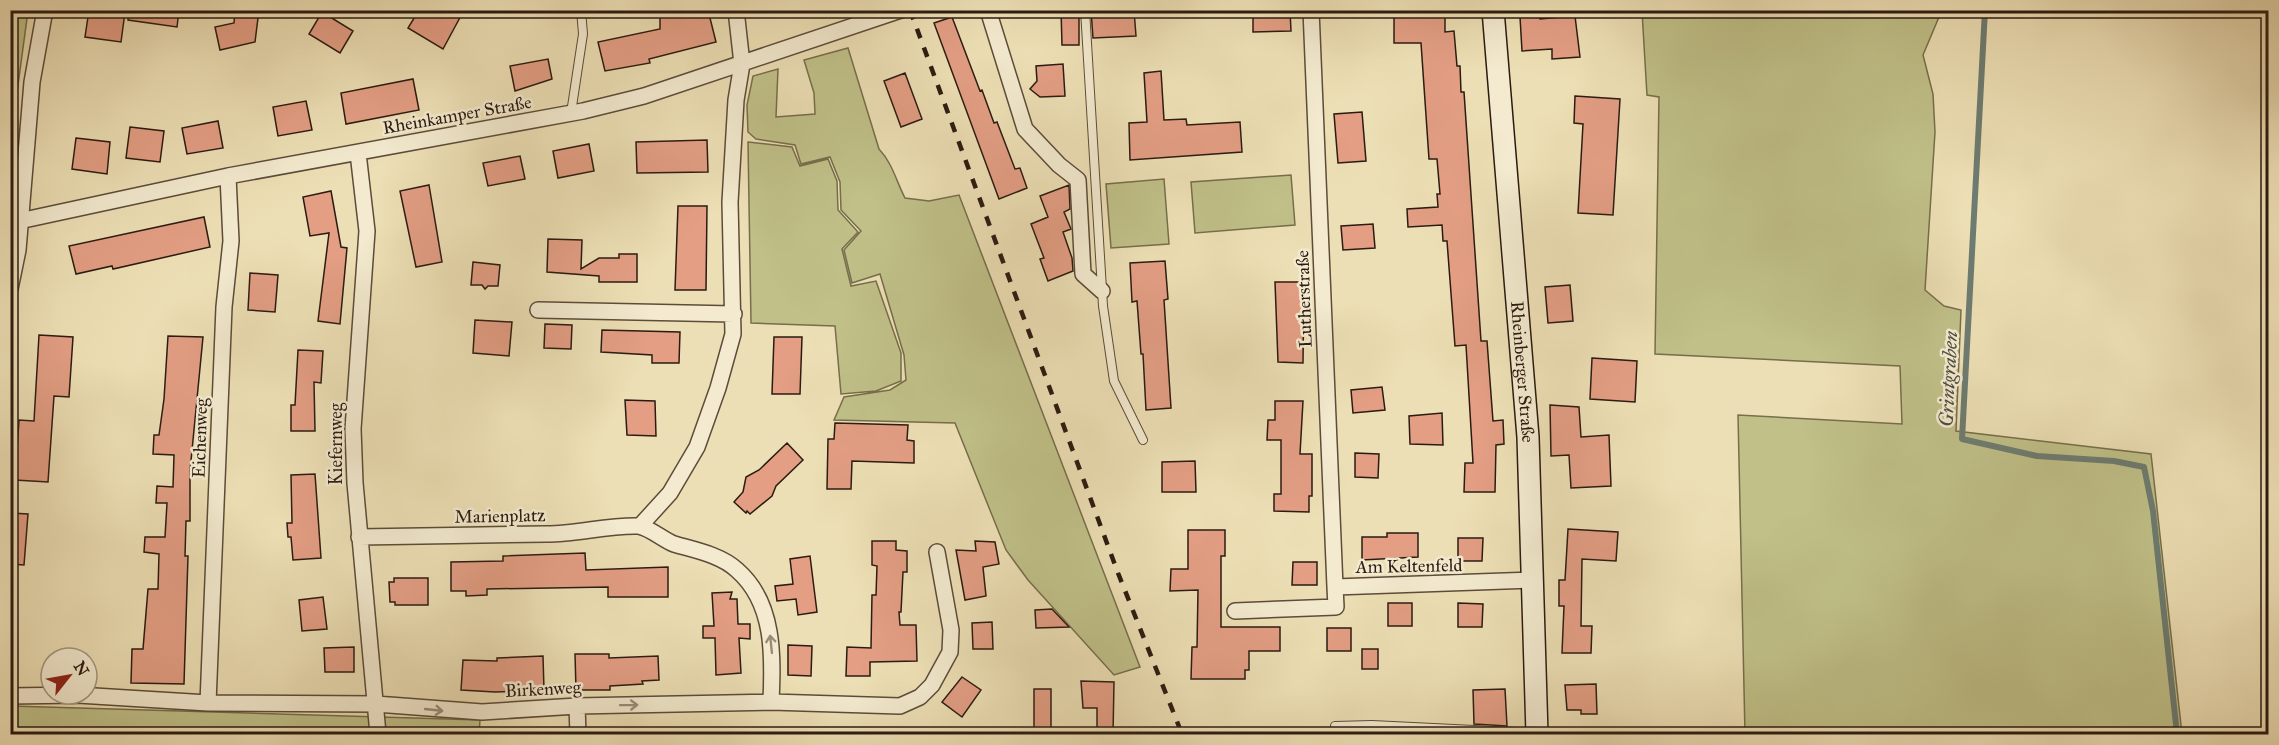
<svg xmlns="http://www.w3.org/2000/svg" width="2279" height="745" font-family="'IM FELL Great Primer',serif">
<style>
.green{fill:#c0c088;stroke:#766e4c;stroke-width:1.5}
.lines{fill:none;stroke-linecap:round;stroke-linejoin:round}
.stream{stroke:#6d7c71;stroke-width:6}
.building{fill:#e39e84;stroke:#2b1b11;stroke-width:1.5}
.service-casing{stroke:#5c4c3a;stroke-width:10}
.minor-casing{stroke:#5c4c3a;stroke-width:18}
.secondary-casing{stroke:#2b1b11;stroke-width:24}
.service{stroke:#f3eacf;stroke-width:8}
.minor{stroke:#f3eacf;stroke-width:15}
.secondary{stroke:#f3eacf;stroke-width:21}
.rail{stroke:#2b1b11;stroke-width:4.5;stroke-dasharray:10 10;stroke-linecap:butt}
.oneway{stroke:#998d7a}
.labels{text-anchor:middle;stroke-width:5;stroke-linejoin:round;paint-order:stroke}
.street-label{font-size:18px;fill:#2b1b11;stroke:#f3eacf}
.water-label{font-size:20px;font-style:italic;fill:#4c4b41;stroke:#f3eacf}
</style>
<rect width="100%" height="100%" fill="#eddfb5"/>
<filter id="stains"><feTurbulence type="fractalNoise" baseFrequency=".00333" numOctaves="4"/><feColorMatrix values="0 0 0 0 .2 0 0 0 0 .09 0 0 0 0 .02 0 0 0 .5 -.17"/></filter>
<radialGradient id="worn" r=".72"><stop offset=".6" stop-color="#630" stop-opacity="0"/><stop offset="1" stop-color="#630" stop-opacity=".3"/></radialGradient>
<path class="green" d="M10 11H28L13 122 10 121Z
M1642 11H1937L1939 17 1923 55 1933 94 1935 132 1925 290 1944 306 1961 310 1956 431 2151 454 2182 734H1745L1738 415 1902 424 1900 366 1655 354 1659 97 1647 95Z
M848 48 879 149C893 164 896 181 905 198L929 201 959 195 1140 667 1114 675 1028 580 1006 550 955 423 834 420 844 397 890 390 906 380 904 355 880 274 852 283 844 250 861 231 841 210 840 182 830 157 801 164 795 145 756 139 748 132 747 105 753 76 778 69 776 117 815 114 814 93 804 60Z
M748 142 792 147 800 166 828 159 837 181 838 210 858 232 842 249 851 286 876 281 901 353V381L876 391 841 394 835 326 751 323Z
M1291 175 1295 225 1195 233 1191 182Z
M1164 179 1169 244 1111 248 1106 184Z
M11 706 480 720 479 734H11Z"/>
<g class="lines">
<path class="stream" d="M1985 10 1962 439 2037 456 2114 461 2144 467 2153 511 2177 734"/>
</g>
<path class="building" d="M89 10 125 12 121 42 85 37Z
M129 10H179L177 27 128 20Z
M235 10H259L255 42 220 50 215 27 234 23Z
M419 10H464L443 49 408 28Z
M660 10H708L716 42 649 59 650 63 605 71 598 42 660 29Z
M1061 10H1079V45H1062Z
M1091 10H1134L1136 36 1093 38Z
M1253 10H1290L1291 31 1253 32Z
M1394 10H1445V32L1454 31 1457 66H1460L1461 92H1464L1481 341H1487L1493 421 1503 420 1504 444 1496 445 1495 492H1464L1465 463H1473L1466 345 1455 346 1447 241H1443L1442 225 1408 227 1407 209 1438 207 1437 194H1440L1437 159H1429L1421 43H1394Z
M322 12 353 31 340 53 309 34Z
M1539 16 1540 19 1575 16 1580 57 1552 59V49L1522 51 1520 17Z
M952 17 980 91 982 90 994 123 997 122 1015 169 1020 168 1027 188 999 199 934 23Z
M548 59 552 79 515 91 510 66Z
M1063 64 1065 96 1040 97 1030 89 1037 81 1036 66Z
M1161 71 1164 120 1186 119 1187 125 1240 122 1242 152 1130 160 1129 123 1147 122 1144 73Z
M905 73 922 119 901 127 884 81Z
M413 79 419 110 346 124 341 93Z
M1575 96 1620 99 1613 215 1578 213 1583 124 1574 123Z
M306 101 312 130 278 136 273 107Z
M1362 112 1366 161 1338 163 1334 114Z
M218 121 223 148 187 154 182 128Z
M130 127 164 131 160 162 126 158Z
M76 138 110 142 107 174 72 169Z
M707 140 708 172 637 173 636 142Z
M589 144 594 171 558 178 553 151Z
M520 156 525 179 488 186 483 163Z
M429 185 442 262 416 267 400 191Z
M1069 185 1070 209 1064 212 1071 229 1063 232 1072 258 1073 271 1048 281 1040 259 1044 258 1031 224 1048 217 1040 196Z
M331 191 341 247 347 248 340 324 318 321 329 233 310 236 303 197Z
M678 206H707L706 290H675Z
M204 217 210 247 113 269 112 266 76 274 69 246Z
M1373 224 1375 248 1343 250 1341 226Z
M548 239 582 240 581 269 599 258H619V254H637V282H599V276L547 272Z
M1165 261 1168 299 1164 300 1171 408 1146 410 1143 354H1141L1137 301 1132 302 1130 263Z
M473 262 500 265 498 286H488L485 289 482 285H471Z
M250 273 278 275 275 312 248 310Z
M1275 282H1304L1303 363 1278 362Z
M1570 285 1573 321 1548 323 1545 287Z
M475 320 512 322 509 356 473 353Z
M545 324 572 325 571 349 544 348Z
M602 330 680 332 679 363H652V355L601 352Z
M39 335 73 337 69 397 54 396 48 482 15 480 19 420 34 421Z
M168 336 203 337 190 471V521H186L185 556H188L184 684 131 683 132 649H143L148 589H158L159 554 144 552 145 537H165L167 503H156L157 486 173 487 174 455 153 454 154 435H159L164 399Z
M774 337H802L800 394H772Z
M298 350 323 351 321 383 314 382 315 431H291V405H295Z
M1592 358 1637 361 1635 402 1590 399Z
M1382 387 1385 410 1353 413 1351 390Z
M625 400 655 401 656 436 627 435Z
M1275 401H1303L1300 454H1312V496H1309V512L1274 511V494H1281V440H1267L1268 420H1275Z
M1550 405 1579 407 1581 437 1609 435 1611 486 1571 488 1569 455 1551 456Z
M1442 413 1443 445 1410 444 1409 416Z
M835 423 908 425 907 440 914 441V463L852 461 851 489H827L828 439H834Z
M787 443 803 460 776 486 772 496 750 514 747 511 746 513 734 502 743 492 746 477 759 470Z
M1355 453 1379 454 1378 478 1355 477Z
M1195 461 1196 492H1162V462Z
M315 474 321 558 293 560 291 537H288L287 523H292L291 475Z
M10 513 28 514 24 565 10 564Z
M1568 529 1618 532 1616 561 1582 559 1581 626H1592L1591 653H1562L1564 606H1559V580H1565Z
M1188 530H1225V556H1221V627H1280V651H1249V670H1245V679H1191L1192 647H1197L1198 590 1170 591 1171 569H1188Z
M1387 533H1418V557L1362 560V537H1387Z
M1458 538H1483L1482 561H1458Z
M872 541H896V550L907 551V572H903L901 612H899L900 625H916L917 661 870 662V676H846L847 647 871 648 872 595H876L877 566 872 565Z
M975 541 995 542 999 564 983 567 986 596 965 600 956 550 976 551Z
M585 553 586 570 668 567V597H608V587L487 589V595L466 596V591H451V562L503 561V556Z
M810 556 817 612 798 615 796 599 777 601 775 586 793 584 790 559Z
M1293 562H1317V585H1292Z
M394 578H428V605H395V602H390L389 582H394Z
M732 592 730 599H737L738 624H750V639L739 638 741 673 716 675 715 638H703V626H714L712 593Z
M323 597 327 629 302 631 299 600Z
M1388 603H1412V626H1388Z
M1458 603 1483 604 1482 627H1458Z
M1052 609 1069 627 1036 628 1035 610Z
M992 622 993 649H973L972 623Z
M1327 628H1351V651H1327Z
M788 645 812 646 811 676 788 675Z
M354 647V672H325L324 648Z
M1362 649H1378V669H1362Z
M575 654H609V658L658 656 659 680 642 681 643 684 610 686V690H576Z
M543 656 544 690 495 692 461 690 463 660 497 661V658Z
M962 677 981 690 962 717 942 702Z
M1081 681 1114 682 1113 735H1097V708H1083Z
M1596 684 1597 714H1581V710H1567L1565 685Z
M1034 689H1051V735H1034Z
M1505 689 1507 726 1474 724 1473 690Z"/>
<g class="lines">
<g class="service-casing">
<path id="service" d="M1085 10 1103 306 1114 381 1143 440
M571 113 583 34 581 10
M1335 726 1372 725 1536 733"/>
</g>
<g class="minor-casing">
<path id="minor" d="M988 10 1025 129 1059 165 1078 180 1083 274 1102 291
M1311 10 1335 587
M358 153 367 231 353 429 355 483 378 734
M10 223 228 176 583 111 644 96 901 10
M10 289 18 250 32 82 45 10
M538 310 734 314
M640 526 670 493 697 447 718 388 733 334 730 202 736 100 742 64 736 10
M359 537C422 536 484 535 547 534 577 534 608 525 638 526 649 527 663 540 674 544 695 550 721 555 737 570 775 603 773 657 771 702
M1235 611 1336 607 1335 587 1534 580
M10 696 78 695 208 703 376 704 482 712 577 706 771 702 900 706 920 697 932 685 950 652 951 630 937 552
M208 703 224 307 231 241 228 176
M577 706 578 734"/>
</g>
<g class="secondary-casing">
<g id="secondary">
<path id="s1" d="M1493 10 1528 437 1537 734"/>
</g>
</g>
<use href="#service" class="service"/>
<use href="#minor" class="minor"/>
<use href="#secondary" class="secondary"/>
<path class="rail" d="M910 10 1118 573 1182 734"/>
</g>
<defs><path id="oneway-shaft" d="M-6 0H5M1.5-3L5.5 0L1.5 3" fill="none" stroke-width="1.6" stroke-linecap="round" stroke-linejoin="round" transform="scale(1.5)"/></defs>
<g class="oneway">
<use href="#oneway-shaft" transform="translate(771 644) rotate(-96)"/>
<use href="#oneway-shaft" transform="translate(629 705) rotate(-1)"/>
<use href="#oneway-shaft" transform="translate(434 710) rotate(6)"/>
</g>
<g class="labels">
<g class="street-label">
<text transform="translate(457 115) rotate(-10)" y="6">Rheinkamper Straße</text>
<text transform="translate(1304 299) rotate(-92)" y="6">Lutherstraße</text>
<text dy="6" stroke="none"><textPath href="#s1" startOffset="363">Rheinberger Straße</textPath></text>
<text transform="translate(200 438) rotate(-88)" y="6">Eichenweg</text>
<text transform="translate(336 444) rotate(-90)" y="6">Kiefernweg</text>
<text transform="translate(500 516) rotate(-1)" y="6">Marienplatz</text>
<text transform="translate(1409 566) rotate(-1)" y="6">Am Keltenfeld</text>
<text transform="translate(543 689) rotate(-3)" y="6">Birkenweg</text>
</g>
<g class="water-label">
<text transform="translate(1948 379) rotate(-87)" y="7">Grintgraben</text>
</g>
</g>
<rect width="2279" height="745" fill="none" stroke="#eddfb5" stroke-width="36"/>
<rect x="12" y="12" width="2255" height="721" fill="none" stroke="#2b1b11" stroke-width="3"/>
<rect x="18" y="18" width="2243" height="709" fill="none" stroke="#2b1b11" stroke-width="1.5"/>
<g transform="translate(69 676) rotate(59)"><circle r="28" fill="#f3eacf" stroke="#a39783" stroke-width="1.5"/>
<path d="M0-4.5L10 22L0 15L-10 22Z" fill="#8f2418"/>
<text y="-9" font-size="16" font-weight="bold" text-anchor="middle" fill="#2b1b11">N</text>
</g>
<rect width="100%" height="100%" filter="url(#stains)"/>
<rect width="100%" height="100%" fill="url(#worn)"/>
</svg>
